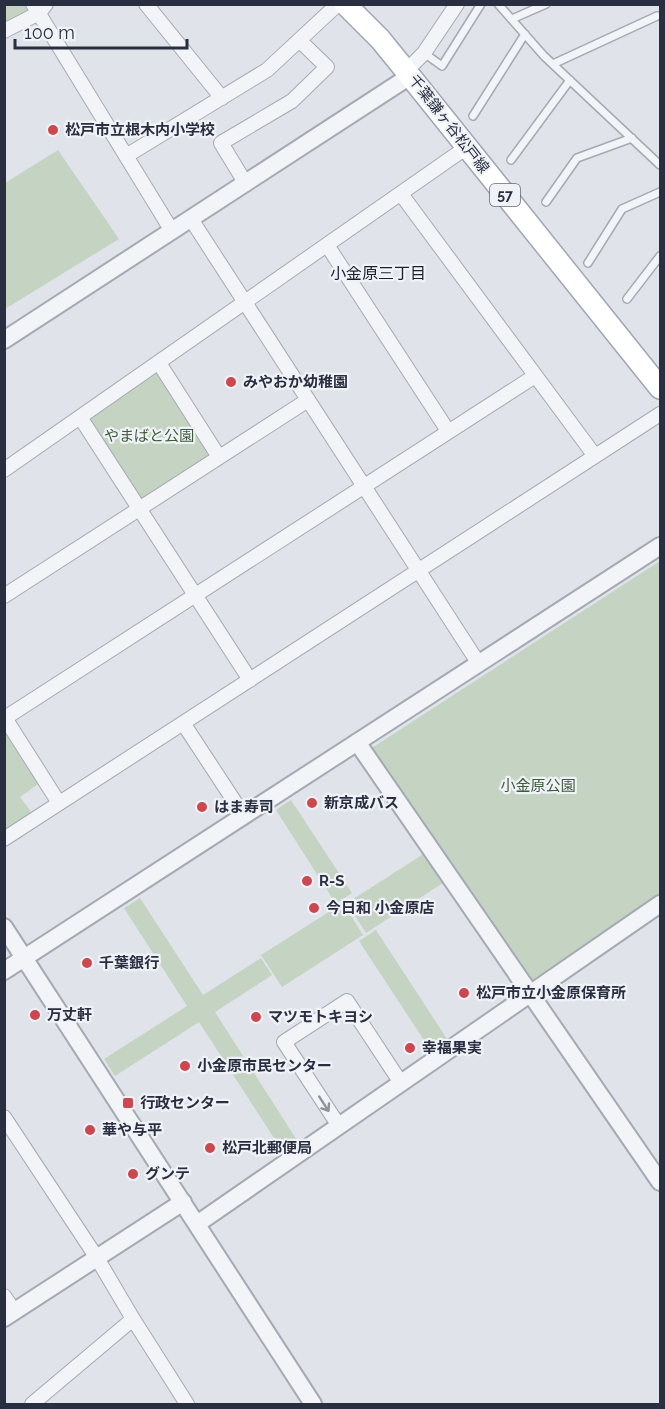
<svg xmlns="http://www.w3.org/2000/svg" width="665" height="1409" font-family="Raleway,'Noto Sans JP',sans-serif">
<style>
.green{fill:#c4d3c2}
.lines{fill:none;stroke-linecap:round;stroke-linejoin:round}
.service-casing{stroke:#a5a9b3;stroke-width:10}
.minor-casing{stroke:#a5a9b3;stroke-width:16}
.tertiary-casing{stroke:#a5a9b3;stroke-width:20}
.primary-casing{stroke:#a0a6b5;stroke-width:24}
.service{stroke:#f3f4f7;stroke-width:7}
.minor{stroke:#f3f4f7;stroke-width:14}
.tertiary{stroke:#f3f4f7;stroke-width:16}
.primary{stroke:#fff;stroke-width:21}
.oneway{stroke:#8e929c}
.poi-dot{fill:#cc474e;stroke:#f0f2f7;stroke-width:2}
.labels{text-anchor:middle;stroke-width:4.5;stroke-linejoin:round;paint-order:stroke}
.shield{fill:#f0f2f7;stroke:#656a77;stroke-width:1.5}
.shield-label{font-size:14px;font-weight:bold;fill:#292f40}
.street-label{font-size:15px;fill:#292f40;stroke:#f0f2f7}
.poi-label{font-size:15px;font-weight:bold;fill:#292f40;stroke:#f0f2f7;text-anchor:start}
.park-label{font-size:15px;fill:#3a5c37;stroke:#f0f2f7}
.neighbourhood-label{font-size:16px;fill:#1b2031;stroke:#f0f2f7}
</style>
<rect width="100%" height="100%" fill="#e0e3e9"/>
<path class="green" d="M5 5H26L30 11 5 24Z
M58 150 119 239 5 309V183Z
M155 371 159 372 210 451 209 456 143 499H138L87 421 88 417Z
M660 561V904L531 994 364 753Z
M4 731 38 784 20 797 32 813 5 830Z
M291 800 352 893 336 904 276 810Z
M425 853 446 881 366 933 347 903Z
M140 898 203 995 261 958 272 975 215 1012 300 1145 285 1155 199 1022 115 1076 104 1059 187 1006 124 908Z
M343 903 363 935 282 987 261 955Z
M376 930 449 1042 433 1054 359 941Z"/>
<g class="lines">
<g class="service-casing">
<path id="service" d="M498 4 544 56 660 165
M512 19 546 4
M424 53 442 66 481 4
M553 64 657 16
M473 116 525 34
M511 160 570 80
M546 202 577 158 632 138
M588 263 622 209 660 192
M627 299 660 256"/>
</g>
<g class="minor-casing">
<path id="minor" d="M33 4 172 231
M146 4 222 98
M4 31 39 13 46 4
M406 71 424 53 457 4
M126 156 267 70 338 4
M246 184 221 143 292 101 327 67 299 40
M401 194 595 456
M191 219 479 664
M327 245 448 431
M159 363 219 457
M80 417 250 680
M4 470 467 147
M4 596 308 400
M183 723 244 816
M59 803 5 718 535 376
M4 839 660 414
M4 1117 97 1258 133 1319 187 1404
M339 1126 284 1042 347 1001 401 1083
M4 1296 15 1312
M32 1404 133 1319"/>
</g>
<g class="tertiary-casing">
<path id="tertiary" d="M4 340 410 76
M357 742 660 1182
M4 927 313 1404
M4 971 660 546
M197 1224 660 904
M4 1318 183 1202"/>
</g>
<g class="primary-casing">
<path id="primary" d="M345 4 380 39 406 71 660 388"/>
</g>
<use href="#service" class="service"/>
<use href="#minor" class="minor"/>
<use href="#tertiary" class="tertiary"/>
<use href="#primary" class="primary"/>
</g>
<defs><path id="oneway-shaft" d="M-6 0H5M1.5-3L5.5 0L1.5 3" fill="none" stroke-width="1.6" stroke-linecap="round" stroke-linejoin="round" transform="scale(1.5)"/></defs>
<use class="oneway" href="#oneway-shaft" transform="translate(324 1104) rotate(57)"/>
<g class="poi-dot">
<circle cx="53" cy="130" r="6"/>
<circle cx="231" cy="382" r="6"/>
<circle cx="312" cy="803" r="6"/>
<circle cx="202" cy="807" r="6"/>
<circle cx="307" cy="881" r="6"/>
<circle cx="314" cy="908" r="6"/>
<circle cx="87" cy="963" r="6"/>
<circle cx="464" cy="993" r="6"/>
<circle cx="35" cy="1015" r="6"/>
<circle cx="256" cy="1017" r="6"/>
<circle cx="410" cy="1048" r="6"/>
<circle cx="185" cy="1066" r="6"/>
<rect x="122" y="1097" width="12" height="12" rx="3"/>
<circle cx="90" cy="1130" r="6"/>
<circle cx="210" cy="1148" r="6"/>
<circle cx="133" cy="1174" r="6"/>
</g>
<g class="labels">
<rect class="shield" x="490" y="184" width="30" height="22" rx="4.5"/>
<g class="shield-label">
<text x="505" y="200">57</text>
</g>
<g class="street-label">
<text transform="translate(449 124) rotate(52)" y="5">千葉鎌ヶ谷松戸線</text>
</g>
<g class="poi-label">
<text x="65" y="135">松戸市立根木内小学校</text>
<text x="243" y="387">みやおか幼稚園</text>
<text x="324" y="808">新京成バス</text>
<text x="214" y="812">はま寿司</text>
<text x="319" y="886">R-S</text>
<text x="326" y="913">今日和 小金原店</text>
<text x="99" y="968">千葉銀行</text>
<text x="476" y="998">松戸市立小金原保育所</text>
<text x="47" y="1020">万丈軒</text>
<text x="268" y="1022">マツモトキヨシ</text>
<text x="422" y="1053">幸福果実</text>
<text x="197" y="1071">小金原市民センター</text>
<text x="140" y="1108">行政センター</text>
<text x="102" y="1135">華や与平</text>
<text x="222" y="1153">松戸北郵便局</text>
<text x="145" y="1179">グンテ</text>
</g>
<g class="park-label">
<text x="149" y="441">やまばと公園</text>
<text x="538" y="791">小金原公園</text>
</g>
<g class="neighbourhood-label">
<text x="378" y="279">小金原三丁目</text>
</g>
</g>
<rect width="665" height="1409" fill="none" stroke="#292f40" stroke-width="12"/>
<path d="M15 39v9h172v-9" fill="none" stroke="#292f40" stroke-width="3"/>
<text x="24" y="39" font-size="18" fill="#292f40" stroke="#f0f2f7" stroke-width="4.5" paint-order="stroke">100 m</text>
</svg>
